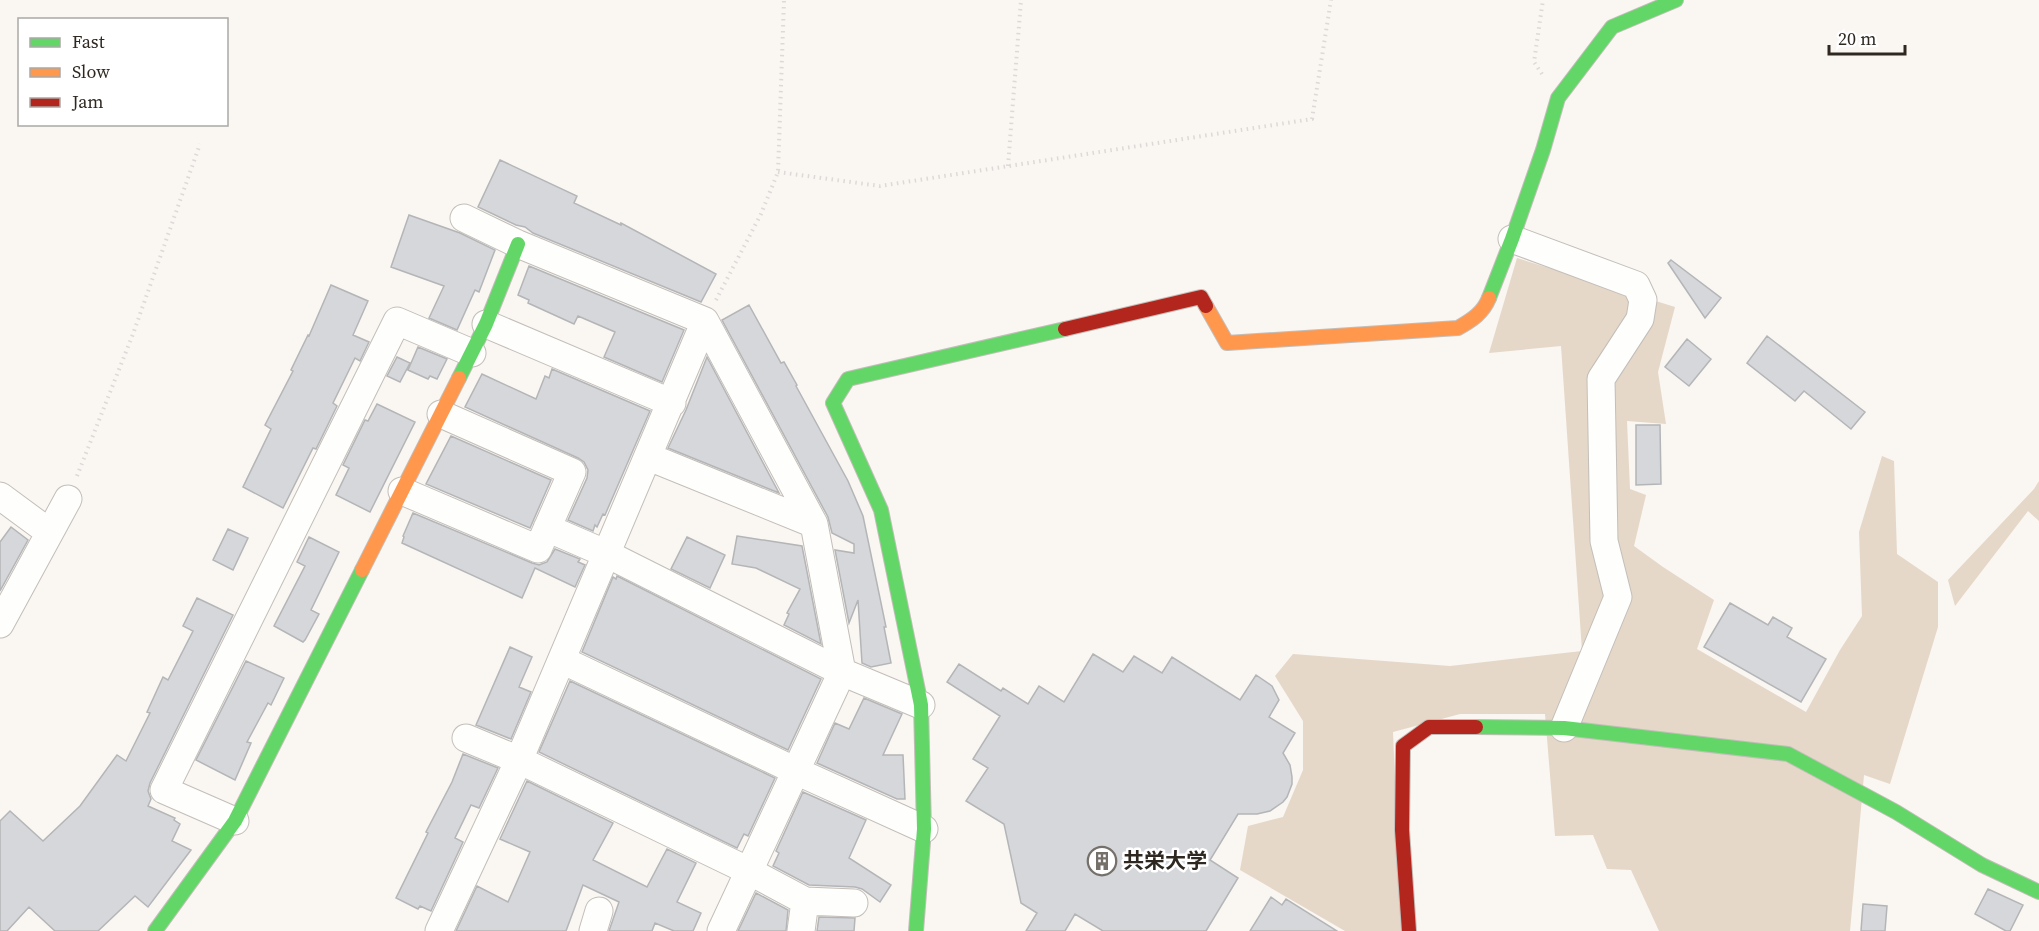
<svg xmlns="http://www.w3.org/2000/svg" width="2039" height="931" font-family="'Source Serif 4','Noto Sans JP',serif">
<style>
.forest{fill:#e5d8c8}
.building{fill:#d5d7da;stroke:#b4b5b7;stroke-width:1.5}
.lines{fill:none;stroke-linecap:round;stroke-linejoin:round}
.street-casing{stroke:#c3beb9;stroke-width:29}
.fast-casing{stroke:#c3beb9;stroke-width:16}
.slow-casing{stroke:#c3beb9;stroke-width:16}
.jam-casing{stroke:#c3beb9;stroke-width:16}
.path{stroke:#dbdad8;stroke-width:4;stroke-dasharray:1.5 4.5;stroke-linecap:butt}
.street{stroke:#fefefd;stroke-width:27}
.fast{stroke:#63d668;stroke-width:14}
.slow{stroke:#ff974d;stroke-width:14}
.jam{stroke:#b3261e;stroke-width:14}
.labels{text-anchor:middle;stroke-width:5;stroke-linejoin:round;paint-order:stroke}
.poi-label{font-size:21px;font-weight:bold;fill:#2e2821;stroke:#fff;text-anchor:start}
</style>
<rect width="100%" height="100%" fill="#faf6f2"/>
<path class="forest" d="M1517 258 1675 307 1658 372 1666 424 1627 421 1630 489 1646 495 1634 546 1663 567 1714 600 1697 649 1806 712 1840 650 1862 616 1859 532 1882 456 1894 461 1897 554 1938 582V627L1890 784 1864 775 1850 931H1659L1631 870 1607 869 1593 835 1555 836 1545 714H1460L1393 732 1401 931H1345L1240 870 1248 826 1283 817 1303 770V721L1275 676 1293 654 1450 666 1582 651 1561 346 1489 353Z
M2039 481V521L2028 511 1955 606 1948 580 2034 489Z"/>
<path class="building" d="M500 160 577 196 574 203 621 225V223L716 274 701 302 533 233 525 227 516 225 478 207Z
M409 215 460 233 495 250 479 292 475 290 457 330 429 318 444 286 391 267Z
M1671 260 1721 298 1705 318 1668 263Z
M529 266 684 330 662 382 604 357 615 332 578 316 574 324 528 303 529 300 518 295Z
M331 285 368 301 353 335 369 342 360 361 355 358 333 403 337 406 316 449 313 448 283 508 243 487 271 429 265 425 293 371 291 370 308 335 309 336Z
M749 305 781 363 784 362 797 385 796 386 848 481 863 516 886 627H884L891 663 871 667 862 663 858 600 849 623 835 550 854 553V544L832 533 828 517 722 320Z
M1767 336 1865 412 1851 429 1804 391 1795 401 1747 363Z
M1687 339 1711 359 1689 386 1665 367Z
M418 347 447 359 437 379 430 376 428 379 408 370Z
M397 357 410 363 400 382 387 376Z
M707 357 779 493 668 448 686 410Z
M552 369 650 411 605 515 603 514 597 527 595 525 593 531 568 520 587 478 588 470 584 462 578 458 465 407 482 374 536 399 545 376 549 378Z
M377 404 415 422 370 512 336 495 349 468 343 465 365 420 368 421Z
M1636 425H1660L1661 484 1636 485Z
M451 436 551 480 530 528 426 484Z
M413 513 532 563 539 565 547 562 555 549 580 559 578 562 585 565 575 587 535 568 522 598 402 543 404 537 403 536Z
M11 527 28 540 0 591V542Z
M228 529 248 538 233 570 213 560Z
M737 536 802 546 821 644 784 625 789 614 787 613 800 589 756 568 732 564Z
M309 537 339 552 311 610 319 614 305 640 303 642 274 626 305 566 297 562Z
M687 537 725 555 710 588 671 569Z
M617 576 821 679 788 750 582 652 613 577 616 579Z
M197 598 233 615 150 783 148 791 151 799 148 806 175 818 174 820 180 824 172 841 191 850 148 907 135 896 98 931H55L29 907 7 931H0V821L10 811 43 841 80 806 117 755 126 761 150 713 147 712 163 677 168 680 193 631 183 626Z
M1730 603 1768 625 1773 617 1792 628 1787 637 1826 659 1801 702 1704 647Z
M510 647 532 657 519 687 531 692 511 739 476 725Z
M1093 654 1123 672 1134 656 1162 673 1172 657 1240 700 1256 675 1272 686 1279 700 1269 717 1295 733 1283 753 1290 765 1292 777V784L1287 797 1283 802 1270 811 1257 814H1238L1210 860 1238 878 1206 931H1103L1075 914 1065 931H1026L1037 913 1021 903 1004 824 966 801 988 768 973 759 1000 716 947 682 959 664 1001 691 1003 688 1028 704 1039 686 1064 702Z
M246 661 284 678 271 705 268 703 247 742 251 743 235 780 196 760Z
M570 681 775 778 748 836 744 834 737 848 539 752Z
M864 698 902 714 883 755H903L905 799H897L817 763 835 723 849 729Z
M463 754 498 768 479 808 471 805 455 838 463 842 431 911 420 906 418 909 396 898 428 833 426 832 452 782Z
M527 781 613 823 593 860 647 887 667 849 696 863 677 902 701 913 693 931H674L655 923 652 931H609L619 902 583 885 566 931H456L477 886 508 902 530 852 500 839Z
M803 792 866 820 849 858 891 885 880 902 862 889 855 887 809 885 773 866 779 853 776 851Z
M1988 889 2023 905 2010 931H2006L1975 914Z
M756 893 788 910 786 931H738Z
M1271 897 1282 905 1286 899 1337 931H1250Z
M1863 904 1887 906 1885 931H1861Z
M819 917 855 918 854 931H817Z"/>
<g class="lines">
<g class="street-casing">
<path id="street" d="M464 218 518 244 705 321 814 524 842 672 721 931
M1512 239 1636 285 1643 300 1640 319 1601 379 1604 541 1618 597 1564 728
M486 324 672 403
M649 457 814 524
M402 491 538 549 572 472 441 414
M0 496 49 532
M547 528 607 554 842 672 921 705
M0 624 68 499
M562 660 796 771 924 829
M466 738 519 760 749 871 805 901 854 903
M235 821 164 790 397 321 472 353
M439 931 519 760 705 321
M593 931 599 911
M801 931 805 901"/>
</g>
<g class="fast-casing">
<path id="fast" d="M1489 298 1512 239 1543 150 1558 98 1612 27 1676 0
M459 378 486 324 518 244
M1476 727 1564 728 1788 754 1896 812 1982 865 2039 892
M155 931 235 821 362 570
M916 931 924 829 921 705 881 510 833 403 848 379 1065 329"/>
</g>
<g class="slow-casing">
<path id="slow" d="M1206 306 1227 343 1458 328C1472 320 1483 313 1489 298
M362 570 459 378"/>
</g>
<g class="jam-casing">
<path id="jam" d="M1065 329 1201 297 1206 306
M1409 931 1402 830 1403 746 1429 727H1476"/>
</g>
<path class="path" d="M1542 74 1534 62 1543 0
M1008 166 1021 0
M778 172 880 186 1312 119 1331 0
M716 300 761 214 778 172 784 0
M77 476 133 334 200 144"/>
<use href="#street" class="street"/>
<use href="#fast" class="fast"/>
<use href="#slow" class="slow"/>
<use href="#jam" class="jam"/>
</g>
<defs>
<g id="building-ring" transform="scale(1.5)"><circle r="9.5" fill="#fff" stroke="#75706a" stroke-width="1.5"/><path d="M-4-6H4V6H1V3H-1V6H-4ZM-2.5-4.3h1.7v1.8h-1.7ZM.8-4.3h1.7v1.8H.8ZM-2.5-1h1.7V.8h-1.7ZM.8-1h1.7V.8H.8Z" fill="#75706a"/></g>
</defs>
<g fill-rule="evenodd">
<use href="#building-ring" x="1102" y="861"/>
</g>
<g class="labels">
<g class="poi-label">
<text x="1123" y="868">共栄大学</text>
</g>
</g>
<rect x="18" y="18" width="210" height="108" fill="#ffffff" stroke="#aba9a6" stroke-width="1.5"/>
<rect x="30" y="38" width="30" height="9" fill="#63d668" stroke="#aba9a6" stroke-width="1.5"/>
<text x="72" y="48" font-size="18" fill="#2e2821">Fast</text>
<rect x="30" y="68" width="30" height="9" fill="#ff974d" stroke="#aba9a6" stroke-width="1.5"/>
<text x="72" y="78" font-size="18" fill="#2e2821">Slow</text>
<rect x="30" y="98" width="30" height="9" fill="#b3261e" stroke="#aba9a6" stroke-width="1.5"/>
<text x="72" y="108" font-size="18" fill="#2e2821">Jam</text>
<path d="M1829 45v9h76v-9" fill="none" stroke="#2e2821" stroke-width="3"/>
<text x="1838" y="45" font-size="18" fill="#2e2821" stroke="#ffffff" stroke-width="4.5" paint-order="stroke">20 m</text>
</svg>
